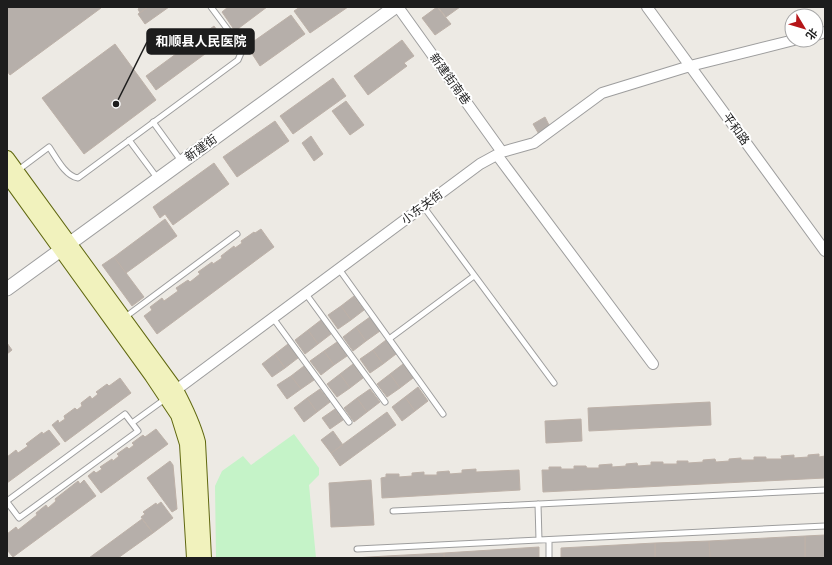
<svg xmlns="http://www.w3.org/2000/svg" width="832" height="565" font-family="Montserrat,'Noto Sans SC',sans-serif">
<style>
.park{fill:#c5f3c8}
.building{fill:#b6afaa;stroke:#bdb1a8}
.lines{fill:none;stroke-linecap:round;stroke-linejoin:round}
.service-casing{stroke:#9e9e9e;stroke-width:7}
.minor-casing{stroke:#9e9e9e;stroke-width:12}
.tertiary-casing{stroke:#9e9e9e;stroke-width:15}
.secondary-casing{stroke:#606810;stroke-width:16}
.service{stroke:#fff;stroke-width:5}
.minor{stroke:#fff;stroke-width:10}
.tertiary{stroke:#fff;stroke-width:13}
.secondary{stroke:#f1f2bd;stroke-width:14}
.labels{text-anchor:middle;stroke-width:4;stroke-linejoin:round;paint-order:stroke}
.street-label{font-size:12px;fill:#1d1d1d;stroke:#fff}
.leader{fill:none;stroke:#1d1d1d;stroke-width:1.5}
.callout-dot{fill:#1d1d1d;stroke:#fff;stroke-width:1.5}
.callout{fill:#1d1d1d;stroke:#1d1d1d;stroke-width:1.5}
.callout-label{font-size:13px;text-anchor:middle;font-weight:bold;fill:#fff}
</style>
<rect width="100%" height="100%" fill="#edeae4"/>
<path class="park" d="M294 434 319 468V475L309 485 316 558H216L215 486 222 471 243 456 251 465Z"/>
<path class="building" d="M7 7H100L101 8 10 75 7 71Z
M141 7H148L140 13 138 9Z
M148 7H169L145 24 138 14Z
M228 7H267L235 31 222 12Z
M300 7H348L310 33 294 11Z
M437 7 451 24 435 35 422 18Z
M438 7H460L446 17Z
M291 15 305 34 260 66 247 46Z
M214 26 224 40 156 90 146 76Z
M402 40 414 56 404 63 407 66 368 95 354 76Z
M115 44 156 100 84 154 42 98Z
M333 78 346 96 293 134 280 116Z
M346 101 364 125 350 135 332 111Z
M545 117 551 129 540 136 533 124Z
M275 121 289 141 237 177 223 157Z
M311 136 323 154 314 161 302 143Z
M214 163 229 184 173 225 165 214 160 218 153 207Z
M165 219 177 236 126 273 114 257Z
M261 229 274 247 157 334 144 316 152 310 150 307 162 298 164 301 178 291 176 288 188 280 190 282 200 274 198 272 212 262 213 264 222 258 221 256 234 246 235 248 242 243 241 241 254 232 255 233Z
M114 257 144 297 132 306 102 265Z
M354 296 364 310 351 320 341 306Z
M341 306 351 320 338 329 328 315Z
M370 317 380 331 366 341 356 327Z
M321 320 331 334 318 344 308 330Z
M356 327 366 341 353 351 343 337Z
M308 330 318 344 305 354 295 340Z
M386 340 396 354 383 364 373 350Z
M337 342 347 356 334 365 324 351Z
M7 343 12 350 7 354Z
M288 344 298 358 285 368 275 354Z
M373 350 383 364 370 373 360 359Z
M324 351 334 365 321 375 310 361Z
M275 354 285 368 272 377 262 364Z
M353 364 363 378 350 388 340 374Z
M403 364 413 378 400 388 390 374Z
M304 366 314 380 301 389 291 376Z
M340 374 350 388 337 397 327 384Z
M390 374 400 388 387 397 377 384Z
M291 376 301 389 287 399 277 385Z
M120 378 131 393 65 442 52 425 58 420 59 423 65 419 64 416 75 408 77 410 82 406 81 403 90 396 92 399 98 394 96 392 107 384 109 386Z
M418 387 428 401 415 411 405 397Z
M320 389 330 402 317 412 307 398Z
M370 389 380 402 367 412 357 398Z
M405 397 415 411 402 421 392 407Z
M307 398 317 412 304 422 294 408Z
M357 398 367 412 354 422 344 408Z
M710 402 711 425 589 431 588 408Z
M335 409 343 420 330 429 322 418Z
M387 412 396 425 340 466 331 453Z
M581 419 582 441 546 443 545 421Z
M156 429 168 444 101 493 88 476 94 471 96 473 102 469 100 467 112 459 113 461 119 456 117 454 127 447 129 449 134 445 132 443 143 435 145 437Z
M49 430 60 444 7 483V457L16 450 18 453 28 446 26 444 42 432 43 434Z
M333 431 343 445 331 453 321 440Z
M819 454V457L825 456V478L543 492 542 470H549V467H561V469H574V466H586L587 468H599V465L612 464V467L626 466V464L637 463 638 466 651 465V462H663V464H677V461H688V463L703 462V460L715 459 716 462 729 461V459L741 458V460H754V457H766V459H782L781 456 794 455V458L808 457V455Z
M170 461 173 465 177 509 172 512 147 478Z
M476 469V472L519 470 520 490 382 498 381 478 386 477V474H399V477L412 476V473L424 472V475H437V472L449 471 450 474 462 473V470Z
M84 480 96 496 13 557 7 550V534L16 527 18 530 37 515 36 513 46 505 48 508 56 501 55 499 78 481 80 484Z
M371 480 374 525 331 527 329 483Z
M161 502 173 518 153 533 141 517 145 514 143 512 156 503 157 505Z
M142 519 153 533 118 558H89Z
M825 535V558H805V536Z
M805 536V558H710L709 541Z
M709 541 710 558H655V543Z
M655 543V558H561V548Z
M539 547V558H444V553Z
M444 553V558H386V556Z
M386 556V558H354Z"/>
<g class="lines">
<g class="service-casing">
<path id="service" d="M153 122 182 162
M129 140 158 179
M17 171 49 147C56 157 65 176 78 178L238 60 241 53 240 46 211 7
M423 206 554 383
M339 269 443 414
M306 294 385 402
M124 318 237 234
M273 318 349 422
M389 339 474 276
M132 423 165 399
M7 501 125 414 138 431 19 518 7 502
M538 504 539 540
M393 511 825 490
M549 540V558
M357 549 825 526"/>
</g>
<g class="minor-casing">
<path id="minor" d="M398 7 502 152
M647 7 825 251
M816 35 825 32
M497 155 653 364
M176 390 480 164 502 152 534 143 602 93 690 66 794 40"/>
</g>
<g class="tertiary-casing">
<path id="tertiary" d="M7 289 395 7"/>
</g>
<g class="secondary-casing">
<path id="secondary" d="M7 158 176 390C185 407 193 423 198 442L204 558
M7 175 152 376 178 415 187 444 194 558"/>
</g>
<use href="#service" class="service"/>
<use href="#minor" class="minor"/>
<use href="#tertiary" class="tertiary"/>
<use href="#secondary" class="secondary"/>
</g>
<g class="labels">
<g class="street-label">
<text transform="translate(450 79) rotate(54)" y="4">新建街南巷</text>
<text transform="translate(736 129) rotate(54)" y="4">平和路</text>
<text transform="translate(201 148) rotate(-36)" y="4">新建街</text>
<text transform="translate(422 207) rotate(-37)" y="4">小东关街</text>
</g>
</g>
<path class="leader" d="M116 104L147 42"/>
<circle class="callout-dot" cx="116" cy="104" r="4"/>
<rect class="callout" x="147" y="29" width="107" height="25" rx="4"/>
<g class="callout-label">
<text x="201" y="46">和顺县人民医院</text>
</g>
<rect width="832" height="565" fill="none" stroke="#1d1d1d" stroke-width="16"/>
<g transform="translate(804 28) rotate(128)"><circle r="19" fill="#ffffff" stroke="#a5a5a5"/>
<path d="M0-3L7 15L0 10L-7 15Z" fill="#b51518"/>
<text y="-6" font-size="11" font-weight="bold" text-anchor="middle" fill="#1d1d1d">北</text>
</g>
</svg>
